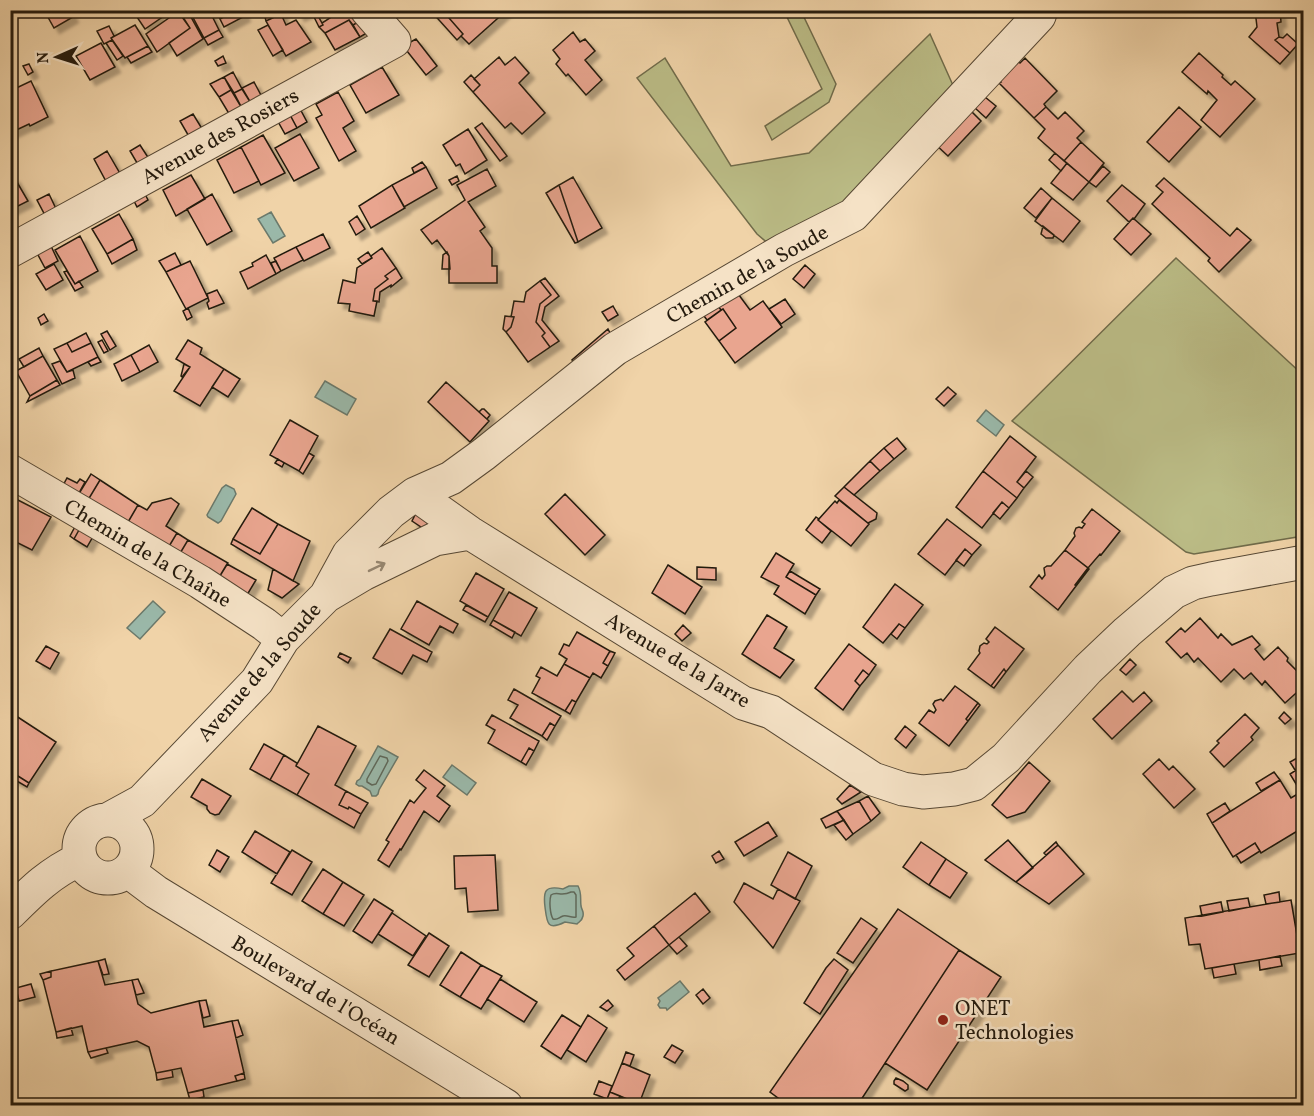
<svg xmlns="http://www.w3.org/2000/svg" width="1314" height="1116" font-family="Vollkorn,serif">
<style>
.green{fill:#bbbc86;stroke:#706b4a;stroke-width:1.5}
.water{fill:#9ab8a9;stroke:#6b796b;stroke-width:1.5}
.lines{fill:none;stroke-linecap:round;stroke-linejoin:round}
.shore{stroke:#5f695b;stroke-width:1.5}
.building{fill:#e9a58f;stroke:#241a0d;stroke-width:1.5;filter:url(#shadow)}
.minor-casing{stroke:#574834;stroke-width:35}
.minor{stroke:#f5e2c6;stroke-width:33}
.oneway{stroke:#978873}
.poi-dot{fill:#8f2418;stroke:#f5e2c6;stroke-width:2}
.labels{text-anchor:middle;stroke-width:5;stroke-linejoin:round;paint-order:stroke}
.street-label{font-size:21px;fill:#241a0d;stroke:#f5e2c6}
.poi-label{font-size:21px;fill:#241a0d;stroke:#f5e2c6;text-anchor:start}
</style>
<defs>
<filter id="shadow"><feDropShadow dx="5.5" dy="5.5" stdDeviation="1.5" flood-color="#0004"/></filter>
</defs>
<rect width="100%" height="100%" fill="#f0d3a8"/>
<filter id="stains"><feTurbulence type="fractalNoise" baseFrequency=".00333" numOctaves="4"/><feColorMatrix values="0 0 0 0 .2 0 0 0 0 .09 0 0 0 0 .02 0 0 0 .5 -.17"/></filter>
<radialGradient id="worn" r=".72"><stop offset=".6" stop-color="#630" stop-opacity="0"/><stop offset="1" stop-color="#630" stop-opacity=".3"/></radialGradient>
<path class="green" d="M784 11H801L836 84 829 102 772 140 765 126 822 89Z
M930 34 956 92 848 206 770 245 757 234 637 78 665 58 731 166 809 153Z
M1176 258 1303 375V536L1194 554 1186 552 1012 421Z"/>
<path class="water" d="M271 212 285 236 273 243 258 219Z
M325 381 356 399 347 415 315 397Z
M986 410 1004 425 996 436 977 421Z
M226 485 234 489 236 494 221 521 218 523 208 517 207 515 222 488Z
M153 601 165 612 140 639 127 628Z
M378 746 398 757 379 790 378 794 376 796H372L370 791 362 786H359L356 784 357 781 360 779Z
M452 765 476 783 467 795 443 777Z
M569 886H578C582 893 580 898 581 906 582 911 584 911 583 916 582 921 580 921 577 924L565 922C547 931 547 923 545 907 543 891 545 885 563 889Z
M680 981 689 992 667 1010 666 1008H660L658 1005 660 1001 658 998Z"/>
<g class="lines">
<path class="shore" d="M380 756 387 758 388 761 376 784 372 785 367 782V779Z
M571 892H574L576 895V917C571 918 568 915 563 916 558 918 558 920 553 919 550 914 549 901 551 895 557 891 561 897 571 892Z"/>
</g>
<path class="building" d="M44 10H69L73 17 54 28Z
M153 10H156L161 18 145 29 137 17Z
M177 10H187L203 39 177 56 169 43 190 28Z
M189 10H209L219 30 204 38Z
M215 10H236L220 19Z
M236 10H242L245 16 224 27 220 19Z
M261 10H276L265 17Z
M276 10H282L283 13 266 21 265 17Z
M296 10H307L308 12 299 16Z
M342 10H344L347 16 357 10 365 18 353 25 349 20 325 33 319 27 323 25 322 23Z
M430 10H442L463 34 457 40Z
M442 10H507L469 44 461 36 463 34Z
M1255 10H1280L1281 22 1277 23 1279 37 1275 40 1290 53 1280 64 1249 37 1257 27Z
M179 11 190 28 157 52 146 34Z
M281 14 286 25 296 20 311 42 286 56 266 21Z
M317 14 323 25 319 27 313 15Z
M365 18 367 19 365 34 360 37 353 25Z
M349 20 360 37 335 50 325 33Z
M135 25 148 46 125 58 111 38Z
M268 25 283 50 273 56 258 30Z
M109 26 114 36 111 38 112 40 104 44 97 31Z
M219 30 223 37 208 45 204 38Z
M573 32 580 42 585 39 595 51 585 60 602 80 586 95 568 74 566 76 556 64 560 59 553 50Z
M1287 34 1298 44 1290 53 1275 40 1279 37 1283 38Z
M416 39 437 66 426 75 403 46Z
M112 40 123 56 117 60 106 43Z
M101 43 115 67 90 80 76 56Z
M148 46 152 52 131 63 127 57Z
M1199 53 1223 75 1222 77 1231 85 1235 81 1255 99 1220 137 1201 120 1217 100 1208 91 1207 94 1182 72Z
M223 56 226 63 218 66 215 61Z
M1012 56 1020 63 1025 58 1057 91 1044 104 1046 107 1034 118 999 83 1001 82 994 75Z
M499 57 505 65 515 57 529 73 519 83 545 113 522 134 511 123 505 128 473 92 480 85 474 79Z
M29 64 33 72 28 75 23 66Z
M382 67 399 95 366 113 350 85Z
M233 72 242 89 234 93 224 77Z
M471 75 480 85 473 92 464 82Z
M224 77 231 90 219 97 210 84Z
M31 81 48 117 30 126 29 124 10 133V91Z
M254 82 263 99 252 105 242 88Z
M242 89 252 105 243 110 234 93Z
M231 90 243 110 231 117 219 97Z
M338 92 354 121 343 128 356 151 339 161 316 118 322 115 316 104Z
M985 97 996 106 986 118 975 108Z
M298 105 307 122 297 128 288 111Z
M967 107 981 121 948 156 933 142Z
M1046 107 1058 119 1065 112 1084 131 1077 138 1081 142 1064 161 1038 138 1045 129 1034 118Z
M1179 107 1201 127 1169 162 1147 142Z
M288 111 297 128 285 134 276 118Z
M193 114 204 132 191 140 180 121Z
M482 123 507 156 500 161 475 128Z
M468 129 487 160 465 174 460 164 456 166 443 145Z
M300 134 319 168 294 181 275 148Z
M263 135 285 173 261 185 241 147Z
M1081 142 1104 163 1089 182 1064 161Z
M140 145 151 162 140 168 130 151Z
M241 147 259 181 234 193 217 160Z
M107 151 122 177 108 185 94 159Z
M1055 153 1067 163 1061 171 1049 160Z
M422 162 426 167 414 173 412 168Z
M1067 163 1089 182 1073 200 1051 183Z
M1103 166 1110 172 1096 187 1089 182Z
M426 167 437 188 404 207 392 185Z
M487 169 496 186 468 202 485 227 480 231 492 248V266H497V283H449V256L437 240 432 244 421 230 465 200 457 185Z
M191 175 205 199 176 216 163 190Z
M457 176 459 181 452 185 449 180Z
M14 177 28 201 10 210V179Z
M573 177 602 228 578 242 559 185Z
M1164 178 1230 236 1237 228 1251 240 1219 272 1208 261 1210 258 1152 204 1163 192 1156 186Z
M392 185 405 208 371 228 359 206Z
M559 185 578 242 575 243 546 193Z
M1122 185 1145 204 1134 219 1133 218 1129 222 1107 201Z
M1041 188 1052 198 1036 218 1024 208Z
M144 192 148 200 137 207 133 199Z
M49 194 58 213 47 219 37 200Z
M212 194 232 231 207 245 187 209Z
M1052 198 1080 221 1063 242 1035 221Z
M119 214 133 239 107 254 92 229Z
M357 216 365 229 356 235 349 222Z
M1133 218 1151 234 1131 255 1114 239Z
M1043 226 1054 235 1053 238H1046L1041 234Z
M323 234 330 248 304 261 296 247Z
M80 236 98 271 75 284 55 250Z
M133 239 137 250 112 264 107 254Z
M51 246 58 261 45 268 37 253Z
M296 247 303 260 281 271 274 258Z
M382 248 396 268 385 276 388 279 375 289 373 301H377L374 316 349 311 350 304 338 303 343 280 355 283 357 268 372 258 371 256Z
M368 252 372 258 362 264 358 259Z
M447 252 449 256 450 269H442L443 255Z
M175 253 181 265 166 272 159 261Z
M266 255 276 274 248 289 240 272 253 266 252 263Z
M190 261 208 298 186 309 166 272Z
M276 261 281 271 276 274 271 263Z
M54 264 63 280 46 290 36 274Z
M805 265 815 274 804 288 793 279Z
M396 268 402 278 391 287V285L380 292 379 302 373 301 375 289 388 279 385 276Z
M67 271 75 284 79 281 83 287 75 291 64 272Z
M545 278 559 296 545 307 542 320 559 341 550 347 542 336 545 333 536 322 540 304 551 295 540 281Z
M540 281 551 295 540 304 536 322 545 333 542 336 550 347 528 362 506 332 511 327 514 317H511L514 301 524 302 526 292Z
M733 287 750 310 763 301 782 327 735 363 719 341 736 328 723 309 721 310 713 299Z
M217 290 224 303 209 309 207 303 209 301 207 294Z
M713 299 721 310 707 320 698 308Z
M785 299 795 314 781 324 769 309Z
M613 306 618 315 608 321 602 312Z
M188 308 192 317 187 320 183 311Z
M723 309 736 328 719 341 705 322Z
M44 314 48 321 41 325 38 318Z
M505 316 514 317 511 327 506 332 503 329Z
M608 329 614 341 578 369 572 360Z
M107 331 116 346 110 350 101 334Z
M86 333 91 343 72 352 67 343Z
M102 340 108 351 104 353 98 342Z
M188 340 202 348 200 354 224 369 200 406 174 391 190 367 176 359Z
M67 343 72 352 91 343 98 357 67 372 54 349Z
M149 345 158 362 140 372 131 355Z
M39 348 43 356 24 367 19 359Z
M131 355 140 372 122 381 114 364Z
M43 356 57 380 30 396 16 371Z
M98 357 101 362 91 366 88 362Z
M60 361 67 372 73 370 75 378 62 384 52 364Z
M184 364 190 367 182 377 181 376Z
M224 369 240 379 228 397 212 387Z
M57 380 60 385 27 402 30 396Z
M446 382 489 421 470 442 428 402Z
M948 387 956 394 944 406 936 399Z
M482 409H484L490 415 487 419 479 412Z
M290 420 318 436 299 471 270 455Z
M1010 436 1036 457 1017 482 1024 488 1017 498 983 471Z
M897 438 906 449 894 459 884 448Z
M884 448 894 459 880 471 870 461Z
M309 453 314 456 303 474 299 471Z
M278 459 284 463 282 467 275 463Z
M870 461 880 471 854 495 844 487Z
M983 471 1017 498 1009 508 1002 502 982 528 956 507Z
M1026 471 1033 477 1024 488 1017 482Z
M91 474 100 480 85 505 75 500Z
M67 478 77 483 80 479 85 482 75 500 60 491Z
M100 480 138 505 124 529 85 505Z
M844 487 877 513 876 519 868 523 835 496Z
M565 494 605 535 585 555 545 514Z
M14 498 51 517 32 550 10 539V504Z
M171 498 179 504 166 526 177 533 165 553 124 529 138 505 147 510 152 503Z
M839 500 869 524 851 546 818 520 835 501 837 503Z
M1002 502 1009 508 1000 519 993 513Z
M252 508 278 524 260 554 233 539Z
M1092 509 1120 531 1101 555 1100 554 1088 568 1065 550 1075 536 1074 533 1076 528 1079 527 1082 528 1085 524 1082 522Z
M416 513 430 520 424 529 412 521Z
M816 517 819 519 818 520 831 531 822 543 806 530Z
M947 519 981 545 972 555 965 549 945 575 918 554Z
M77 523 79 530 74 539 70 536Z
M278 524 310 541 293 581 231 544 233 539 260 554Z
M79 530 95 533 87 547 74 539Z
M177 533 188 540 176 560 165 553Z
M188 540 228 563 215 584 176 560Z
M965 549 972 555 964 566 956 560Z
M1065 550 1088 568 1075 585 1076 586 1058 610 1030 587 1039 575 1042 579 1045 575 1044 568 1047 566H1051Z
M776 553 794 564 786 577 816 595 805 614 774 594 779 586 761 577Z
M227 564 256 580 244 600 215 584Z
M668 565 702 587 685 614 652 593Z
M697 567 716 568V580L697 579Z
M1088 568 1089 569 1076 586 1075 585Z
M273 569 299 584 282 598 268 590Z
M790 571 820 589 816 595 786 577Z
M476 573 504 589 488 617 460 601Z
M895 584 923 605 905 628 899 624 883 643 863 627Z
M509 592 537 608 521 636 493 620Z
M417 601 458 624 453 633 440 626 429 645 401 629Z
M466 605 488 617 485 622 463 610Z
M767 615 787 627 774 648 794 660 780 678 742 654Z
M1200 618 1218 638 1221 634 1232 645 1252 636 1260 645 1255 649 1264 660 1278 647 1288 658 1287 661 1304 678V686L1285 703 1265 681 1262 685 1251 673 1244 679 1234 669 1221 682 1198 658 1194 662 1187 653 1181 658 1166 642 1181 628 1185 632Z
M493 620 515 632 512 638 490 625Z
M899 624 905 628 897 639 891 634Z
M683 625 691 633 682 641 675 634Z
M995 627 1024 649 1006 672 1004 669 991 686 968 669 980 653 979 651 980 646 984 643 987 644 989 642 986 639Z
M390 629 432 652 427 662 413 655 402 674 373 658Z
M577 632 610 651 603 663 608 666 601 678 593 673 590 678 564 664 567 659 559 654 564 644 569 646Z
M849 644 876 665 869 675 863 670 855 681 860 686 843 710 815 688Z
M46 646 59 653 50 669 36 661Z
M610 651 615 653 608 666 603 663Z
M340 653 351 658 348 663 338 657Z
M1130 659 1136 665 1126 675 1120 670Z
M564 664 590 678 576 702 572 700 565 711 532 693 540 678 536 676 541 667 557 676Z
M1004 669 1006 672 994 688 991 686Z
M863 670 869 675 860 686 855 681Z
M955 686 978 703 966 719 968 721 949 746 919 723 929 710 934 713 936 710 933 704 935 701 941 699 943 701Z
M514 689 561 716 555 726 550 723 542 736 510 718 518 705 508 700Z
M1122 691 1133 702 1144 692 1152 701 1112 739 1093 719Z
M572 700 576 702 570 714 565 711Z
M978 703 980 705 968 721 966 719Z
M10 712 56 742 29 783 10 771Z
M1284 712 1291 719 1285 724 1279 718Z
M1245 714 1259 728 1251 737 1253 740 1224 767 1210 752 1219 743 1217 741Z
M492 715 539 741 534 751 529 748 521 762 488 743 495 730 486 725Z
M550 723 555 726 547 740 542 736Z
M318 726 356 746 335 785 346 791 339 805 348 809 349 807 361 814 354 828 297 795 309 774 296 766Z
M905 726 916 735 906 748 895 739Z
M264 744 284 755 270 780 250 769Z
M529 748 534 751 526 765 521 762Z
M1304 754V765L1295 770 1290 762Z
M284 755 297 763 296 766 309 774 297 795 270 780Z
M1159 759 1169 770 1173 766 1195 789 1174 808 1143 774Z
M1029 762 1050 781 1025 812 1007 818 992 805Z
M1304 765V827L1261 853 1255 843 1233 857 1212 823 1280 780 1291 798 1301 792 1290 774Z
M424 770 445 786 437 796 450 806 439 822 424 811 401 850 400 849 389 867 378 860 389 842 386 840 410 800 414 803 426 788 416 780Z
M10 771 29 783 27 787 10 777Z
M1274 772 1280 780 1261 791 1256 783Z
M202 779 231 796 219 814 215 815 210 813 207 809V806L191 797Z
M850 785 861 792 842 804 837 799Z
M346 791 368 803 361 814 349 807 348 809 339 805Z
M868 796 880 813 871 821 859 801Z
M859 801 871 821 853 834 837 811Z
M1225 803 1230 811 1212 823 1207 814Z
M837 811 844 820 826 828 821 819Z
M844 820 853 834 846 840 834 825Z
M768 822 777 836 744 856 735 842Z
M255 831 290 852 277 874 242 852Z
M1008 840 1033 868 1016 882 985 860Z
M921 842 946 859 929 885 903 867Z
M1056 842 1058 845 1046 855 1044 853Z
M1255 843 1260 851 1241 863 1236 855Z
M1058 845 1084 874 1049 904 1016 882Z
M217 850 229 857 220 872 209 865Z
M292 850 312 862 292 895 271 883Z
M719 851 724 859 716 863 712 856Z
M788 852 812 866 795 899 771 885Z
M495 855 498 910 468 912 466 888 455 889 454 856Z
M946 859 967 873 950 898 929 885Z
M323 869 343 882 323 914 302 901Z
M343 882 364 895 344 926 323 914Z
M744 883 773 899 778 889 800 901 773 948 734 902Z
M1279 892 1280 902 1266 904 1264 895Z
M695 893 710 912 669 945 654 926Z
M1248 898 1250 907 1229 911 1227 901Z
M374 899 393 911 372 943 353 931Z
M1291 900 1300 953 1205 969 1200 944 1189 945 1185 918Z
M1221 902 1223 912 1202 916 1200 906Z
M898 909 959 950 857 1106H789L770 1092Z
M392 913 426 936 413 956 378 934Z
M861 918 877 929 853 963 837 953Z
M654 926 669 945 625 980 617 970 634 956 627 948Z
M429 933 449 946 429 977 408 965Z
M679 937 687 946 677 954 669 945Z
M959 950 1001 977 927 1090 885 1063Z
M461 952 481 965 460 997 440 985Z
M1280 956 1282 966 1260 970 1259 960Z
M105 959 109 974 103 975 98 961Z
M834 959 848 970 820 1014 804 1003 826 968Z
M98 961 105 985 132 980 138 1004 151 1013 199 1001 204 1027 232 1021 244 1073 235 1076 237 1081 188 1093 181 1068 156 1073 149 1047 137 1041 88 1052 82 1026 56 1032 43 980 51 977V971Z
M1234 964 1236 974 1214 978 1212 968Z
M481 965 502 976 481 1009 460 997Z
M51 971V977L43 980 40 974Z
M138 979 144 993 136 995 132 980Z
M500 979 537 1002 524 1022 487 999Z
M31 984 35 997 19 1001 16 988Z
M703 989 710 998 703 1004 696 995Z
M206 1000 210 1016 203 1018 199 1001Z
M608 1000 613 1006 607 1011 600 1007Z
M562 1015 581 1027 561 1059 541 1046Z
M588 1015 607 1028 586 1062 567 1050Z
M238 1020 243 1035 236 1038 232 1021Z
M71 1028 73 1035 57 1038 56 1032Z
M672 1045 683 1051 675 1063 664 1057Z
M106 1048 108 1053 91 1058 88 1052Z
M626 1052 634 1055 630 1066 622 1063Z
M622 1063 650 1075 639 1104 610 1092Z
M172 1070 173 1077 157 1080 156 1073Z
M244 1073 245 1079 237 1081 235 1076Z
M896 1078 903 1081 908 1085V1089L905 1091 894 1084V1081Z
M599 1081 612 1086 607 1099 594 1094Z
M203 1090 204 1097 190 1100 188 1093Z
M610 1092 620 1096 616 1103 607 1099Z
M620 1096 639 1104V1102L644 1106H615Z"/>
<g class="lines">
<g class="minor-casing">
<path id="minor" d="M10 251 394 41 367 10
M10 471 200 582 264 624 283 639
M415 494 470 533 743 703 771 712 873 779 903 789 923 792 954 789 974 784 1006 758 1088 669 1127 632 1174 592 1193 583 1211 579 1304 562
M326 596 349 554 391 512 415 494 451 478 484 454 615 349 784 250 853 215 1039 16 1041 10
M109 819 142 801 257 681 283 639 326 596 363 574 435 539 470 533
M79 849a29 29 0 1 1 58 0a29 29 0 1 1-58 0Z
M128 871 156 892 506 1106
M10 913C33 890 50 873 80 859"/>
</g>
<use href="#minor" class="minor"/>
</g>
<defs><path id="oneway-shaft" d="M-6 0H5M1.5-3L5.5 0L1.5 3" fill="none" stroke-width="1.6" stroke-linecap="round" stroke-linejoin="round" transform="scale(1.5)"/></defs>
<use class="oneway" href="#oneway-shaft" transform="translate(377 567) rotate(-26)"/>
<circle class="poi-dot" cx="943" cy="1020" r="6"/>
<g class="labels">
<g class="street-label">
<text transform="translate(220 136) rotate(-29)" y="7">Avenue des Rosiers</text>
<text transform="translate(747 274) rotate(-29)" y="7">Chemin de la Soude</text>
<text transform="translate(148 553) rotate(31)" y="7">Chemin de la Chaîne</text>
<text transform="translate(678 660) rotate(31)" y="7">Avenue de la Jarre</text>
<text transform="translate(259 672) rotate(-49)" y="7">Avenue de la Soude</text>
<text transform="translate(316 990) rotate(31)" y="7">Boulevard de l'Océan</text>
</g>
<g class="poi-label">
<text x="955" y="1015">ONET<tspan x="955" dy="24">Technologies</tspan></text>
</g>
</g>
<rect width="1314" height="1116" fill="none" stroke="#f0d3a8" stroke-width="36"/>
<rect x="12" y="12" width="1290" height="1092" fill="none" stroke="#241a0d" stroke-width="3"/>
<rect x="18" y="18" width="1278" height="1080" fill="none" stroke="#241a0d" stroke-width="1.5"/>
<g transform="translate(57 57) rotate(267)" stroke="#f5e2c6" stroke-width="4.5" paint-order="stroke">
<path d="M0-4.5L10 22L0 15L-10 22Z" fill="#241a0d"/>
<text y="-9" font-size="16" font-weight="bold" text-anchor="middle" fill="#241a0d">N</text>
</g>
<rect width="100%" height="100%" filter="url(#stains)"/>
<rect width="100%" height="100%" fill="url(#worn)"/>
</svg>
